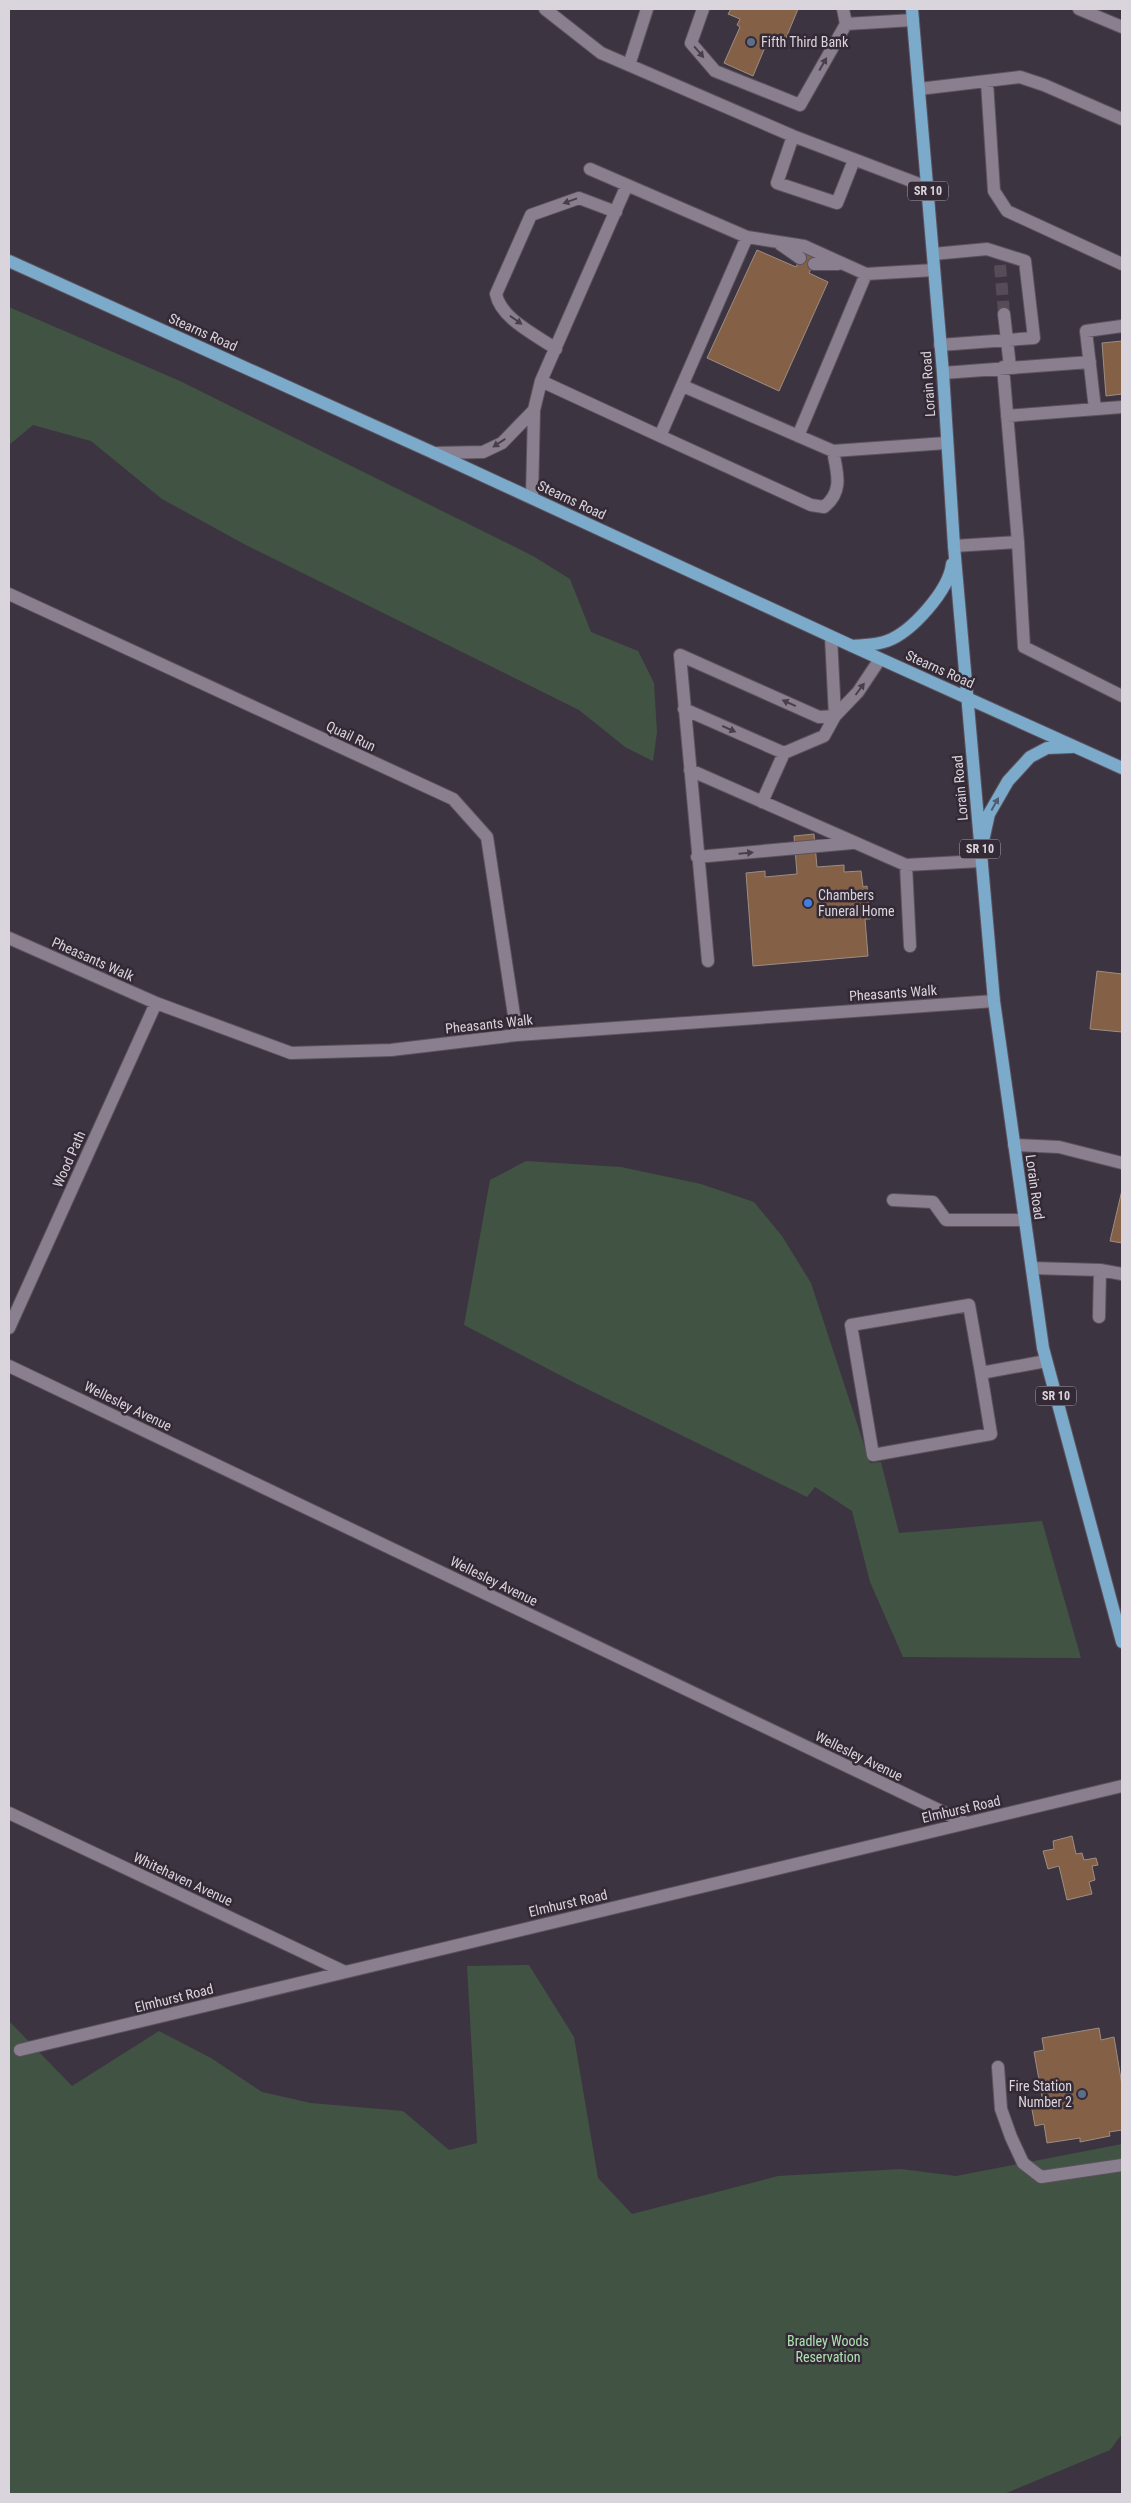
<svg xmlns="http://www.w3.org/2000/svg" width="1131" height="2503" font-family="'Roboto Condensed',sans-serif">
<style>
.green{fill:#415342}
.building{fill:#846046;stroke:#9e8d82}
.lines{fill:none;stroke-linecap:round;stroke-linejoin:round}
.minor-tunnel{stroke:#554c58;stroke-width:12;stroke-dasharray:12 6;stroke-linecap:butt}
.minor-casing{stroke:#5b525d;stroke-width:14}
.major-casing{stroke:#5b525d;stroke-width:14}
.minor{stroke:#8a7f8f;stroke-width:12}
.major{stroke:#7baacb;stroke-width:12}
.oneway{fill:#493f4c}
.oneway2{fill:#505d72}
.service-dot{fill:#5c6f8a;stroke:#332a36;stroke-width:2}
.shop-dot{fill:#3f7fe0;stroke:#332a36;stroke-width:2}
.labels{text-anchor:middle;stroke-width:5;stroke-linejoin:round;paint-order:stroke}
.shield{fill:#332a36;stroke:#a8a1aa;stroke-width:1}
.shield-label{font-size:12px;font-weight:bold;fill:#dad4dc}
.poi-label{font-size:14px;fill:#dad4dc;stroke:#332a36;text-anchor:start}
.street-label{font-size:14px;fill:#dad4dc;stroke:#332a36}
.park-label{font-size:14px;fill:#ade4b0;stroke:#332a36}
</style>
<rect width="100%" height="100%" fill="#3d3441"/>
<path class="green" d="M9 307 180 381 533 556 570 579 591 632 638 651 654 683 657 732 653 761 625 747 579 710 244 544 162 499 91 441 33 425 9 445Z
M526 1161 621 1167 701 1184 754 1202 782 1236 811 1283 870 1463 881 1462 899 1533 1042 1521 1081 1658 903 1657 870 1582 852 1511 815 1487 807 1497 575 1383 464 1325 490 1180Z
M529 1965 574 2037 598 2178 632 2214 778 2176 901 2169 956 2176 1122 2144V2434L1110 2450 1004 2494H9V2021L72 2086 159 2031 211 2058 262 2092 311 2103 403 2111 449 2150 477 2143 467 1966Z"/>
<path class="building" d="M731 9H798L786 38 778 35 774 43 768 40 753 76 724 63 740 27 737 25 740 19 728 14Z
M757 250 796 267 804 250 817 256 809 273 828 282 779 391 707 358Z
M1122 341V394L1106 396 1102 343Z
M814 834 817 867 844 865V872L861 871 863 887 867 886 870 919H865L868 956 753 966 746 873 765 871V877L797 874 794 836Z
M1097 971 1122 974V1032L1090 1029Z
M1122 1190V1243L1110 1241Z
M1072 1836 1076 1854 1082 1853 1084 1860 1096 1858 1098 1865 1092 1866 1095 1880 1089 1882 1092 1894 1067 1900 1059 1866 1048 1869 1043 1851 1054 1849 1053 1841Z
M1099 2028 1101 2040 1114 2037 1122 2085V2130L1109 2132 1110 2136 1080 2142V2138L1047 2143 1044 2124 1035 2126 1031 2104 1043 2102 1034 2052 1044 2050 1042 2038Z"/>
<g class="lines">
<path class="minor-tunnel" d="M1000 265 1004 314"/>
<g class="minor-casing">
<path id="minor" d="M545 9 601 53 793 136 927 187
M703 9 691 43 715 71 800 105 846 24 843 9
M1079 9 1122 27
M846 24 913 20
M629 65 647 9
M987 82 994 191 1007 211 1122 264
M919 89 1020 77 1044 85 1122 119
M793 136 777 183 837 203 854 160
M590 169 747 237 804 246 866 274 934 270
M747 237 660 436 811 505 824 507C844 491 837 473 833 451
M780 244 800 258
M933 254 987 249 1025 261 1034 338 940 345
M814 264H838
M1004 314 1010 367
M556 349C536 335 501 319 496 294L531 215 579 198 616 212
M1003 367 1018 542 1024 647 1122 696
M943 373 1090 362
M541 381 660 436
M683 386 833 451 946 443
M1095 409 1086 331 1122 326
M1007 416 1122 407
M798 436 866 274
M434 453 483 452 502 443 534 410
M532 497 534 410 541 381 627 185
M954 546 1018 542
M9 594 453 799 487 837 517 1035
M831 637 835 716
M684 709 784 753
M690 770 906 865 981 861
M762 802 784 753 824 736 835 716 858 692 880 659
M697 857 852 843
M906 865 910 946
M9 938 156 1003 291 1053 391 1050 517 1035 994 1001
M708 961 680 655 819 717 835 716
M1014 1145 1059 1147 1122 1163
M893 1200 933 1202 946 1220H1025
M1032 1268 1100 1270 1099 1317
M1100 1270 1122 1274
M9 1328 156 1003
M9 1366 966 1823
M981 1373 991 1434 873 1455 851 1325 969 1305 981 1373 1046 1361
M9 1813 345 1972
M20 2050 1122 1786
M998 2067 1001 2109 1011 2137 1023 2163 1041 2177 1122 2165"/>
</g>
<g class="major-casing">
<path id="major" d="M912 9 943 373 954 546 994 1001 1043 1348 1122 1642
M9 261 434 453 852 646 1122 768
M852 646C863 645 877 645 887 641 912 632 949 590 952 564
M983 841 989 814 1008 781 1030 757 1047 748 1072 747"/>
</g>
<use href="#minor" class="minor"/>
<use href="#major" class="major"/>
</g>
<defs><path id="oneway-solid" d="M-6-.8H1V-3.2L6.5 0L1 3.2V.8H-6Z" transform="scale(1.25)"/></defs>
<g class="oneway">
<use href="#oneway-solid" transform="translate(699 52) rotate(49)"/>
<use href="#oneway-solid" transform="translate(823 64) rotate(-60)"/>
<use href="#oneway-solid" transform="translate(570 201) rotate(160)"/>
<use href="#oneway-solid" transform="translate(516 320) rotate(35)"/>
<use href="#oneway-solid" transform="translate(499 443) rotate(147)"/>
<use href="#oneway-solid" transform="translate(860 689) rotate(-53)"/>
<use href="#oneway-solid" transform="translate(789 703) rotate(-156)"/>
<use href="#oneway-solid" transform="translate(729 729) rotate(24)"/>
<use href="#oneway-solid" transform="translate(746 853) rotate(-5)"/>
</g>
<use class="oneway2" href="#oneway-solid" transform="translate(995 804) rotate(-61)"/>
<g class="service-dot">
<circle cx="751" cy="42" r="5"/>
<circle cx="1082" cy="2094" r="5"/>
</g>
<circle class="shop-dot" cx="808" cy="903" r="5"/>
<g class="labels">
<g class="shield">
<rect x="908" y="181.5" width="40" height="19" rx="4"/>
<rect x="960" y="839.5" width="40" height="19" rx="4"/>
<rect x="1036" y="1386.5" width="40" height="19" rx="4"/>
</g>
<g class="shield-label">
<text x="928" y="195">SR 10</text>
<text x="980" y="853">SR 10</text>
<text x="1056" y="1400">SR 10</text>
</g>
<g class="poi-label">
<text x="761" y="47">Fifth Third Bank</text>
<text x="818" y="900">Chambers<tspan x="818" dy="16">Funeral Home</tspan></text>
<text x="1072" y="2091" text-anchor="end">Fire Station<tspan x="1072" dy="16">Number 2</tspan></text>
</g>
<g class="street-label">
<text transform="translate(203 332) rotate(24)" y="5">Stearns Road</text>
<text transform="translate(928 384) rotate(-94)" y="5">Lorain Road</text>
<text transform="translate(572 500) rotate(25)" y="5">Stearns Road</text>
<text transform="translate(940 669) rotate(24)" y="5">Stearns Road</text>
<text transform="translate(351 736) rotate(25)" y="5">Quail Run</text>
<text transform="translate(960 788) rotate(-95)" y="5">Lorain Road</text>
<text transform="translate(93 959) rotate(24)" y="5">Pheasants Walk</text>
<text transform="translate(893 993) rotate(-4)" y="5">Pheasants Walk</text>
<text transform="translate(489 1024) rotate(-6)" y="5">Pheasants Walk</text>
<text transform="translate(69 1159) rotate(-66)" y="5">Wood Path</text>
<text transform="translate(1035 1187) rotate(82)" y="5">Lorain Road</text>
<text transform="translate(128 1406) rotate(26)" y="5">Wellesley Avenue</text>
<text transform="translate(494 1581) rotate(26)" y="5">Wellesley Avenue</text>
<text transform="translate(859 1756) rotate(26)" y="5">Wellesley Avenue</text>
<text transform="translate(961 1809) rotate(-13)" y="5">Elmhurst Road</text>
<text transform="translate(183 1879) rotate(25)" y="5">Whitehaven Avenue</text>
<text transform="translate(568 1903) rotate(-13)" y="5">Elmhurst Road</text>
<text transform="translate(174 1998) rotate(-14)" y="5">Elmhurst Road</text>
</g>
<g class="park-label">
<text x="828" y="2346">Bradley Woods<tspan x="828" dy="16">Reservation</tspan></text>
</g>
</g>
<rect width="1131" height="2503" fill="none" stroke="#dad4dc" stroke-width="20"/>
</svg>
